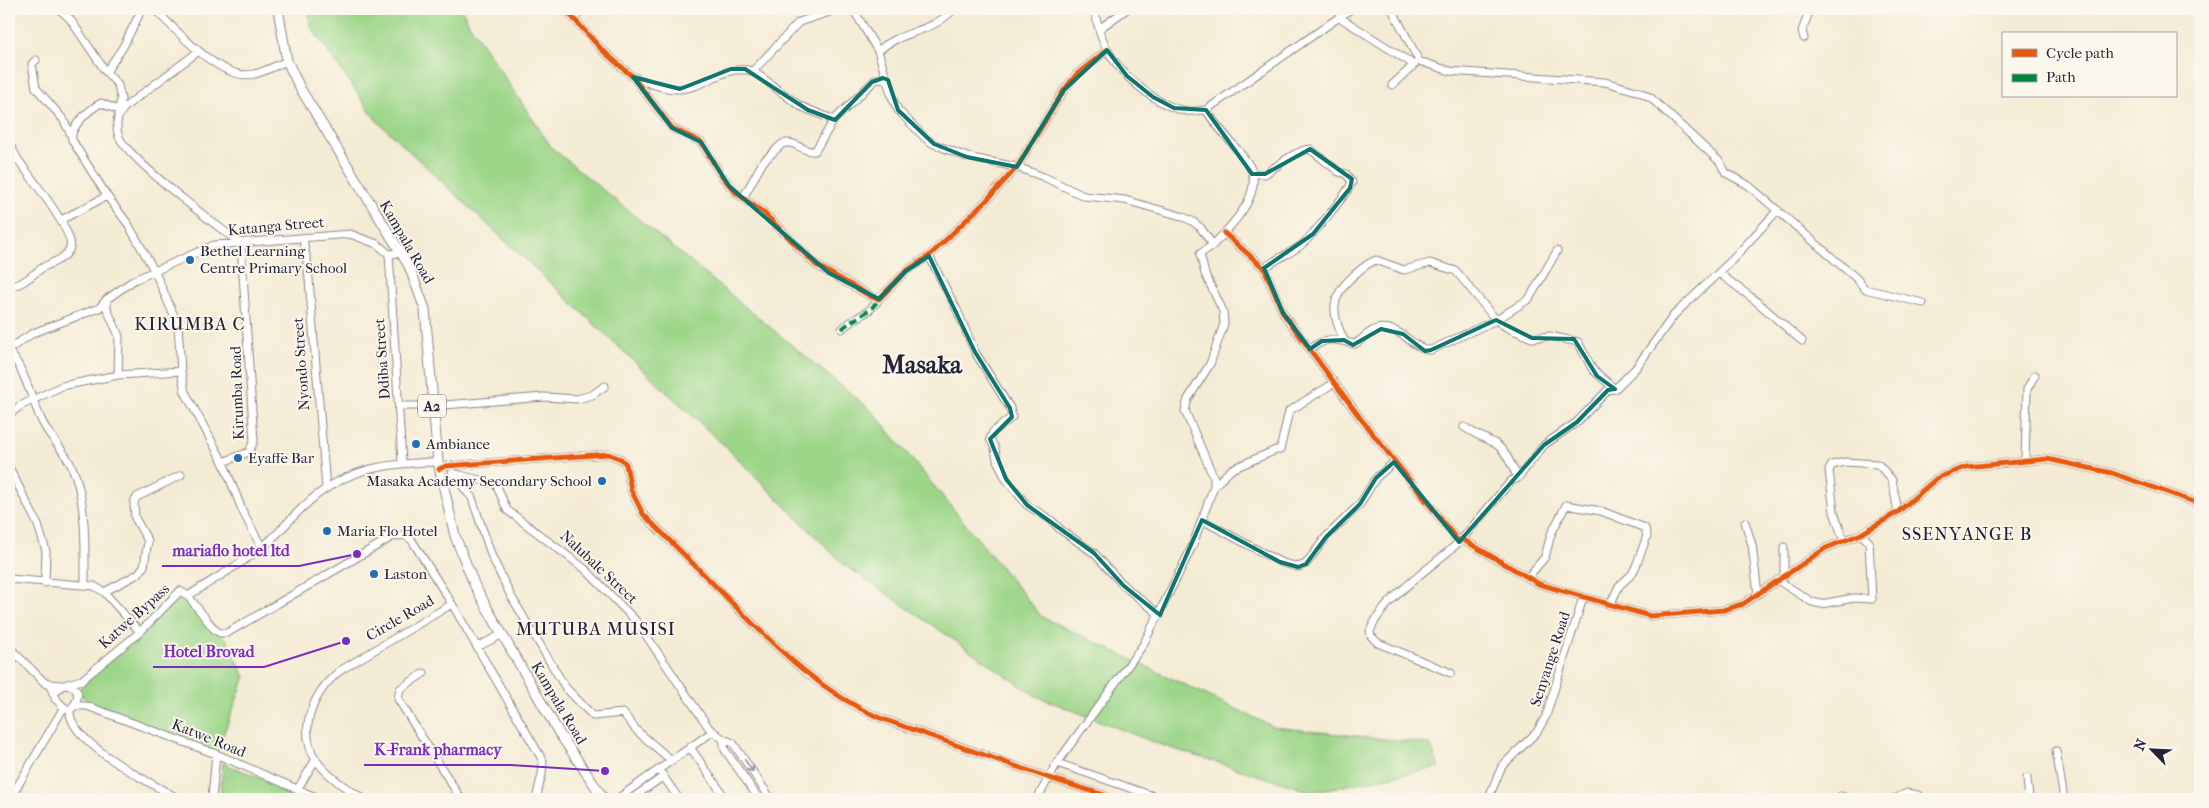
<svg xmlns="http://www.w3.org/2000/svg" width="2209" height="808" font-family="'IM FELL French Canon',serif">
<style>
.green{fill:#9cd688;stroke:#5f7c62}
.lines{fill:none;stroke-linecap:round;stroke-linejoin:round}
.minor-casing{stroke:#8b8688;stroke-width:9}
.major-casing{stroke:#8b8688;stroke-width:11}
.minor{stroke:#fff;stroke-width:7}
.major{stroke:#fff;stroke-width:9}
.quiet{stroke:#00873e;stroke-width:4;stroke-dasharray:8 4;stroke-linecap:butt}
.cycleway-casing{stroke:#fbf7ec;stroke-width:8}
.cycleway{stroke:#e8590c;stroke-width:5}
.oneway{stroke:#9c9ca7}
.marked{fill:none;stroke:#0f766e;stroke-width:4;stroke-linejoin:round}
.poi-dot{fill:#1f6fb2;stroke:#fbf7ec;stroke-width:2}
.labels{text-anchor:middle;stroke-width:4;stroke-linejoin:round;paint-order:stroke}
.shield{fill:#fbf7ec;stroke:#636270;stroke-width:1}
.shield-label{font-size:14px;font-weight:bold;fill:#22223b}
.street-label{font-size:15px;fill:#22223b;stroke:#fbf7ec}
.poi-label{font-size:15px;fill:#22223b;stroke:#fbf7ec;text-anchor:start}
.quarter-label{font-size:18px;letter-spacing:1px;fill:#22223b;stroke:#fbf7ec}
.town-label{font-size:25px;font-weight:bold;fill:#22223b;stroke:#fbf7ec}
.leader{fill:none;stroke:#7b2cbf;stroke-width:2}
.callout-dot{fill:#7b2cbf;stroke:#fbf7ec;stroke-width:2}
.callout-label{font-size:16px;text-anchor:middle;font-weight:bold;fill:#7b2cbf;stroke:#fbf7ec;stroke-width:4;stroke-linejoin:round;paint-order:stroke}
</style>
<rect width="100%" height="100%" fill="#fbf7ec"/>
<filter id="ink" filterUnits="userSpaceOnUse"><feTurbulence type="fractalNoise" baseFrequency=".02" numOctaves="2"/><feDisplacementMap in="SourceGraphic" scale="10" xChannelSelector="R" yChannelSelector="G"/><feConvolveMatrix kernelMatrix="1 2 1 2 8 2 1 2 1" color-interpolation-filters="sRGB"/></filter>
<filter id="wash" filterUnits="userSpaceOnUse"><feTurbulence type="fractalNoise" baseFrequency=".0096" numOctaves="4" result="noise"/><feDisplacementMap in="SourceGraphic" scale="20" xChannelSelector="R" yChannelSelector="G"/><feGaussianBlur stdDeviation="1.12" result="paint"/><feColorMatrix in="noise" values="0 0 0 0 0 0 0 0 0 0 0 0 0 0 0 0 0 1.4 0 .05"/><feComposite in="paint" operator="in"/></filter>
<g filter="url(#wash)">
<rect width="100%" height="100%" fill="#f4ebd4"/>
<path class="green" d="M308 9H462L469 24 552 148 873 412 1042 617 1274 727 1430 744 1439 767 1312 792 1158 744 1036 696 843 564 728 449 376 120 311 27Z
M180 591 227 640 245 677 216 754 95 709 77 691Z
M223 763 301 795 310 799H220Z"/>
</g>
<g filter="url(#ink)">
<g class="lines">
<g class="minor-casing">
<path id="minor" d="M59 9 70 19 106 72
M154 9C177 30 221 82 254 74 265 72 276 65 287 61
M565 9 602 50 633 77 672 128 701 142 721 175 736 193 764 213 816 265 872 297 879 299 906 271 929 256 986 201 1017 167 1064 90 1076 75 1107 50
M853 9 878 51 892 97 898 110 925 138 934 144 967 157 1017 167 1044 177 1084 196 1125 200 1181 216 1192 221 1200 227 1213 245C1231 226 1268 191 1247 162 1234 144 1218 129 1206 110
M1094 9C1097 22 1100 37 1107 49 1120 75 1158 107 1187 111 1193 112 1200 110 1206 110L1351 9
M1392 9 1419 61 1450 71 1605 82 1640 92 1651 98 1720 162 1726 173 1748 185 1857 279 1865 289 1923 303
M1339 17 1410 62 1412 67
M574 19 582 9
M1099 29 1127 9
M1804 38 1802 31 1810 9
M199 51 126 106C118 113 115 122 118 134 124 157 218 226 241 244L254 441 249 452 223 462
M878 51C903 29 929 35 954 9
M36 60 32 64 36 88 63 119 71 135
M633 77C648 83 663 89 679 89 707 88 721 64 753 71L799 22 839 9
M1392 85 1415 64
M118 110 101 103C90 109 69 127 72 140L107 196 128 224 155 272 178 325 181 371 185 392 223 462 243 512 262 548
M118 114 121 99 118 85 106 72 123 47 142 9
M834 120 876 79 888 80
M9 143 17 158
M9 163 17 158C27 173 76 233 70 248 65 260 52 262 42 268 33 274 20 288 9 285
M1252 174H1265C1276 167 1296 150 1310 149L1339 172 1346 174 1352 182C1347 194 1308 242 1297 248 1286 255 1275 260 1264 268
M743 198 763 162 782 144C795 139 803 153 815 151L834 120 800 106 753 71
M61 220 107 196
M1224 233 1264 268 1283 313 1361 419 1459 542 1462 539 1539 584 1650 616 1723 610 1743 604 1826 548 1861 534 1898 512 1937 478 1966 467 2047 459 2112 473 2200 504
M303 239 308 267 326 488
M389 254 402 462
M929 256 957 310 975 352 1010 408 1012 417 993 432 990 439 995 448 997 460 1006 479 1027 505 1051 520 1061 530 1094 553 1124 586 1160 615
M1719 273 1756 301 1802 341
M842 329C854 317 870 314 879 299
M1344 340C1331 314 1330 297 1353 276 1360 270 1367 263 1376 260L1404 270 1430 263 1456 271 1496 320 1506 327 1532 338 1550 336 1578 342 1593 370 1615 389
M9 349 33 333 99 308 107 299 134 280 214 245 350 234 377 244 389 254 400 253
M1310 349C1330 335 1334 340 1355 344 1362 340 1370 330 1377 329 1400 323 1414 351 1431 350L1496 320 1529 299 1557 251
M9 352C22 364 32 399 40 417 47 435 62 447 71 465 87 498 85 548 85 585
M118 375 181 371
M399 406H432L544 397 577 399 592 395 605 386
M9 415 20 406 62 386 118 375 119 336 107 309V299
M1464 427C1473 433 1482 437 1492 442 1505 447 1512 467 1518 478
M2025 460 2027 389 2035 375
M9 467 38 525 46 551 45 583
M439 469 446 466 608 454 621 459 626 464 631 490 643 514C674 545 705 575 735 606 779 650 822 693 880 718L1049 778 1104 795
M452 473 496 484 507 510 585 569 637 622 709 728 723 739 733 743 771 799
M453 474 472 498 492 557 511 596 565 687 593 716 623 713 637 731 671 760
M1214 486 1232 469 1276 450H1280L1289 411 1334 383
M1202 520 1280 562 1298 567 1306 564 1326 537 1360 504 1376 478 1394 462
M1745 522 1752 545 1758 594
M1462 539 1511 481 1518 478 1544 445 1577 422 1608 390 1615 389 1635 369 1674 315 1733 259 1778 210
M1844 541 1834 512 1829 470 1832 465 1845 462 1878 464 1892 480 1898 512
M1784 547V576
M1528 577 1545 557 1551 534 1566 505 1601 511 1645 528 1647 536 1636 566 1632 574 1619 586 1610 605
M9 579 94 586 104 592 140 632
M1779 581 1812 602 1821 604 1854 598 1872 599 1869 542 1861 534
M104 592 138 574 144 566 148 541 135 518 134 502 137 497 181 475
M188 596 214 629 220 633H227L392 537 403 535 411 539 452 604
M9 647 46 684 62 685
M477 647 503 634
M424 673 400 689 398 699 461 799
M1451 673 1378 643 1371 636 1370 632C1380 600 1435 565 1459 542
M49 683C54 697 57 703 70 711L76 702 78 693 73 686 62 685 55 693V699
M67 684 82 680 140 632 180 591 188 596C212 580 238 566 261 548 276 537 288 521 302 508 342 469 383 463 438 462
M73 706H87L216 754 320 799
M70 711C69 743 153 784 179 799
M723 739 725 750 759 799
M690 747 726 799
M2056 751 2064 799
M1057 763 1162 799
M661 773 679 799
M2027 778 2029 799
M297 790 316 759
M1841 796 1848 799
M10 799 64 707
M212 799 216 754
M364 799C347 789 328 777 316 760 296 728 315 690 341 670L452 604 543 761 542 774 536 799
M617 799 712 732
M631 799 664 776
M1037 799 1057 763 1143 645 1192 547 1214 486V478L1185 411 1188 399 1210 364 1224 324 1223 311 1205 274 1200 254 1213 245
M1488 799 1502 766 1537 732 1546 716 1583 598
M1894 799 1907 793 1918 795 1920 799"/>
</g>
<g class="major-casing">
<path id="major" d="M278 9 287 61 300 88 409 266 425 309 438 462 455 536 474 584 487 608 559 733 604 799"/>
</g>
<use href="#minor" class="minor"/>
<use href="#major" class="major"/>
<path class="quiet" d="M842 329C854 317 870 314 879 299"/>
<g class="cycleway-casing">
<path id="cycleway" d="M565 9 602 50 633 77 672 128 701 142 721 175 736 193 764 213 816 265 872 297 879 299 906 271 929 256 986 201 1017 167 1064 90 1076 75 1107 50
M1224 233 1264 268 1283 313 1361 419 1459 542 1462 539 1539 584 1650 616 1723 610 1743 604 1826 548 1861 534 1898 512 1937 478 1966 467 2047 459 2112 473 2200 504
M439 469 446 466 608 454 621 459 626 464 631 490 643 514C674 545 705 575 735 606 779 650 822 693 880 718L1049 778 1104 795"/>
</g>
<use href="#cycleway" class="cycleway"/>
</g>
<defs><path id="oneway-shaft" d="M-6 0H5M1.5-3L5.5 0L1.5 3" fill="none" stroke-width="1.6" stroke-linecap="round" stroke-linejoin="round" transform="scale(1.25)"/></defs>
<use class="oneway" href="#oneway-shaft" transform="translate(749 766) rotate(56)"/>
</g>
<path class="marked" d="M1107 50 1127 76 1153 97 1174 108 1206 110 1252 174H1265L1310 149 1352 179 1350 188 1313 234 1264 268 1283 313 1310 349 1322 341 1344 340 1353 345 1381 329 1403 334 1425 351 1431 350 1496 320 1532 338 1574 339 1597 376 1615 389 1608 390 1577 422 1544 445 1459 542 1394 462 1376 478 1360 504 1326 537 1306 564 1298 567 1280 562 1202 520 1160 615 1124 586 1094 553 1027 505 1006 479 990 439 1012 417 1010 408 975 352 929 256 906 271 879 299 829 273 729 186 701 142 672 128 633 77 680 89 731 69H745L808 110 835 120 872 82 883 78 888 80 898 110 934 144 967 157 1017 167 1064 90Z"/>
<g class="poi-dot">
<circle cx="190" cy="260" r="5"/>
<circle cx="416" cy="444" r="5"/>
<circle cx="238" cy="458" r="5"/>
<circle cx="602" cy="481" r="5"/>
<circle cx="327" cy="531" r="5"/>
<circle cx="374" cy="574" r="5"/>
</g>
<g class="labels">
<rect class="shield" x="418" y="394.5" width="28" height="23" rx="4"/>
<g class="shield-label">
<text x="432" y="411">A2</text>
</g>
<g class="street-label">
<text transform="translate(276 226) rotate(-5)" y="5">Katanga Street</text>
<text transform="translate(407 242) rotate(60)" y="5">Kampala Road</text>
<text transform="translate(382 359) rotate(-94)" y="5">Ddiba Street</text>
<text transform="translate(301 364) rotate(-94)" y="5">Nyondo Street</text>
<text transform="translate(237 393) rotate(-92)" y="5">Kirumba Road</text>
<text transform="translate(599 567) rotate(43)" y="5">Nalubale Street</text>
<text transform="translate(134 616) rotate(-42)" y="5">Katwe Bypass</text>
<text transform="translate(400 618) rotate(-30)" y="5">Circle Road</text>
<text transform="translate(1550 659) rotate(-72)" y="5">Senyange Road</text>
<text transform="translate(559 703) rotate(59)" y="5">Kampala Road</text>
<text transform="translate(209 738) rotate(22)" y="5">Katwe Road</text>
</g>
<g class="poi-label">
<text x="200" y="256">Bethel Learning<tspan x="200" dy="17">Centre Primary School</tspan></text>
<text x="426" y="449">Ambiance</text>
<text x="248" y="463">Eyaffe Bar</text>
<text x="592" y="486" text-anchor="end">Masaka Academy Secondary School</text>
<text x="337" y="536">Maria Flo Hotel</text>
<text x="384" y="579">Laston</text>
</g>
<g class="quarter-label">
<text x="190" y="330">KIRUMBA C</text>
<text x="1967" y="540">SSENYANGE B</text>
<text x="596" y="635">MUTUBA MUSISI</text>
</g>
<g class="town-label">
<text x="922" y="373">Masaka</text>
</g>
</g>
<path class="leader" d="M357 554L299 566H162M346 641L264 667H153M605 771L511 765H364"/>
<g class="callout-dot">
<circle cx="357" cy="554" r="5"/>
<circle cx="346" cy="641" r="5"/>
<circle cx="605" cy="771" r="5"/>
</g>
<g class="callout-label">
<text x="231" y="556">mariaflo hotel ltd</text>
<text x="209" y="657">Hotel Brovad</text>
<text x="438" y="755">K-Frank pharmacy</text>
</g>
<rect width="2209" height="808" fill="none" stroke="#fbf7ec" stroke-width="30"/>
<rect x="2002" y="32" width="175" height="65" fill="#fbf7ec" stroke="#a4a2a5"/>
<rect x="2012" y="49" width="25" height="8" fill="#e8590c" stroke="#a4a2a5"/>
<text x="2046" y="58" font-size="15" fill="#22223b">Cycle path</text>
<rect x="2012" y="74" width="25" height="8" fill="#00873e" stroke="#a4a2a5"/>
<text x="2046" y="82" font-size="15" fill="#22223b">Path</text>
<g transform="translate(2152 750) rotate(294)" stroke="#fbf7ec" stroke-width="4" paint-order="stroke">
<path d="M0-4L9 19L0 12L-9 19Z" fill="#22223b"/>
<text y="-8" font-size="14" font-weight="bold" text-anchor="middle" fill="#22223b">N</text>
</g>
</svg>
